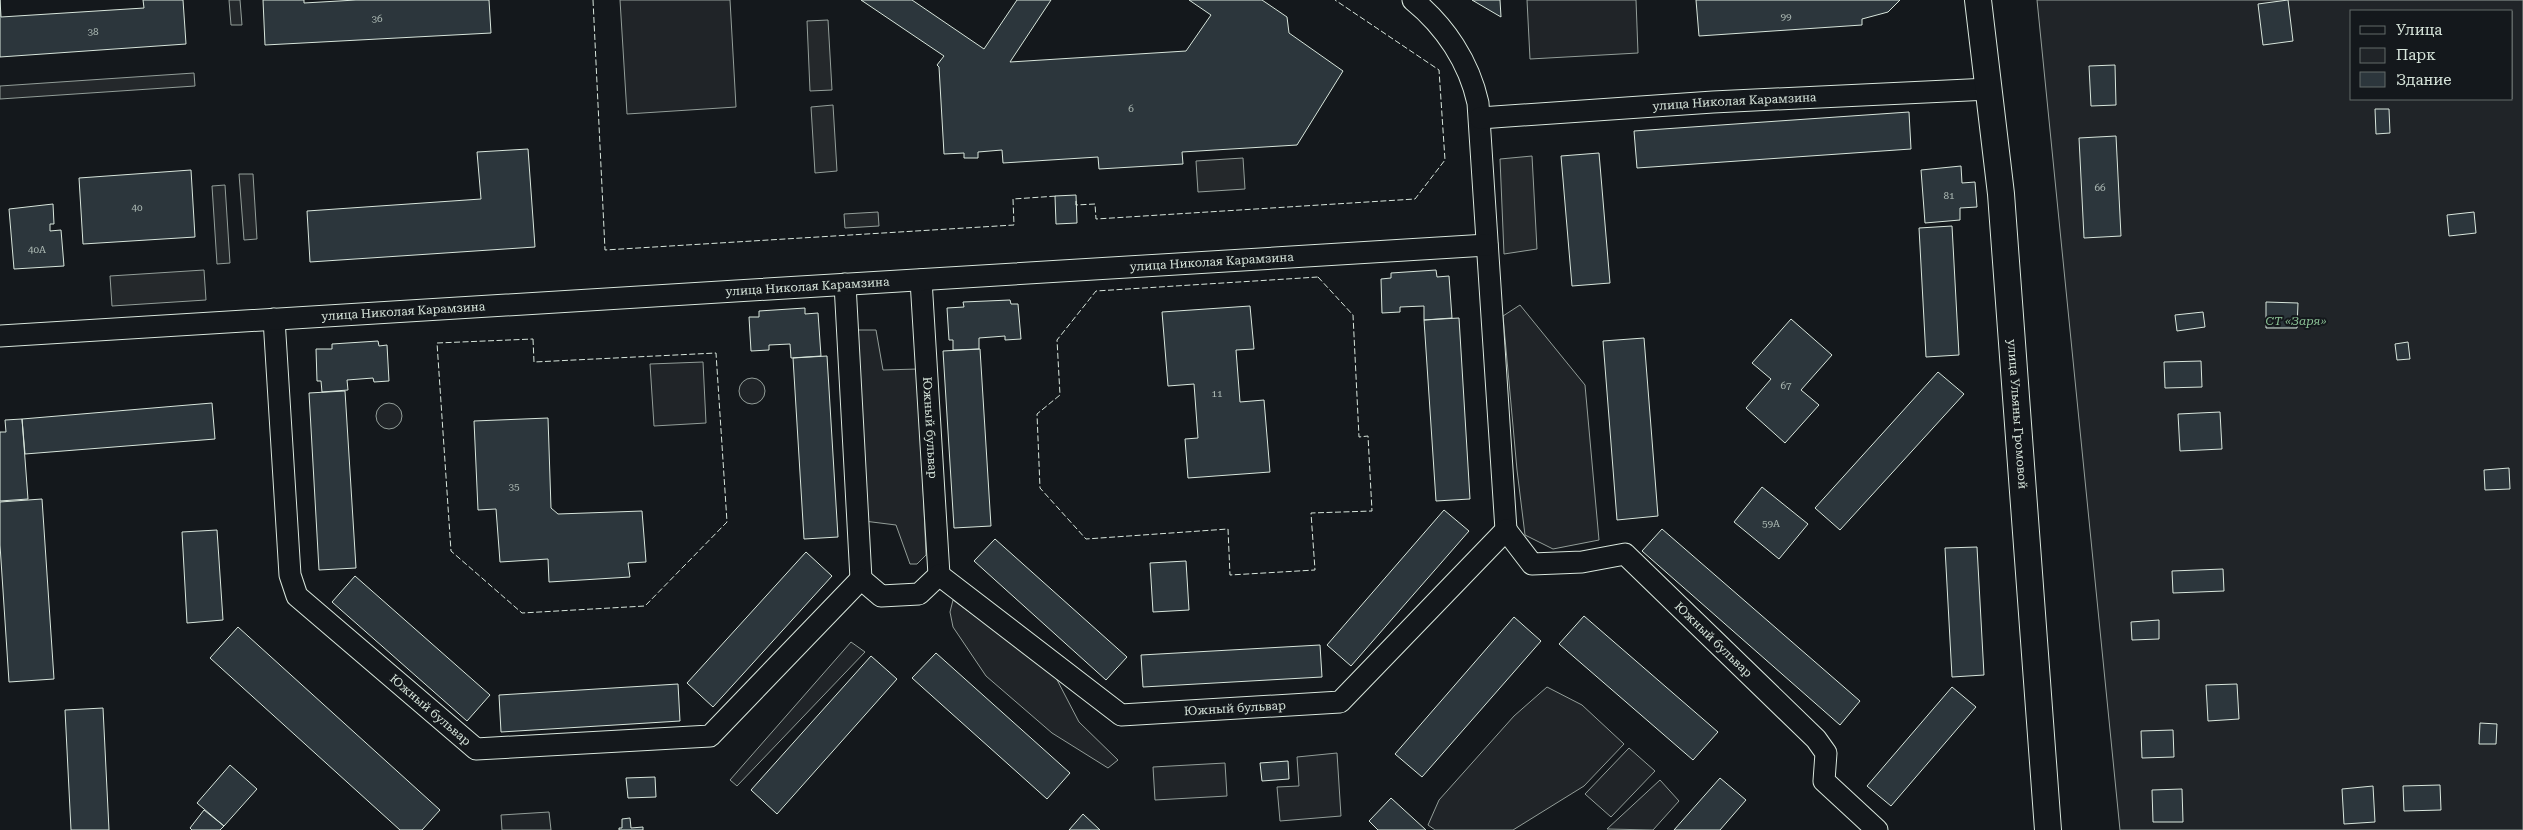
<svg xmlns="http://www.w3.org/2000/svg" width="2523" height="830" font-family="'Roboto Serif',serif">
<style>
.green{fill:#202428;stroke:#939e99;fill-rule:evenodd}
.parking{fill:#24282b;stroke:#939e99}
.building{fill:#2c363c;stroke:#d8e6dc}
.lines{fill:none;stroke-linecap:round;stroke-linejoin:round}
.minor-casing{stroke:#d8e6dc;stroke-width:23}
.major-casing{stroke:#d8e6dc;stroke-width:28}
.minor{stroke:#14181c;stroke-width:21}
.major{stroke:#14181c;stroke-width:26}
.fence{stroke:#d8e6dc;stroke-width:1;stroke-dasharray:6 2.5;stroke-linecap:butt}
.labels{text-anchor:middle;stroke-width:4;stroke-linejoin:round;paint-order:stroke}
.number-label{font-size:10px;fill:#adbab4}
.street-label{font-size:12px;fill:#d8e6dc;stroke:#14181c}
.park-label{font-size:12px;font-style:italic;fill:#8ac095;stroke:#14181c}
</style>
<rect width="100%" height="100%" fill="#14181c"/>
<path class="green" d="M620 0H730L736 107 627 114Z
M1527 0H1636L1638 53 1530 59Z
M2037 0H2523V830H2120ZM2352 11H2512V99H2352Z
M1520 305 1585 385 1599 540 1553 549 1525 535 1517 470 1503 316Z
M857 330H876L883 370 918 369 926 555 917 564H910L896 525 864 521Z
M703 362 706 423 654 426 650 364Z
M739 391a13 13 0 1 1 26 0a13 13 0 1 1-26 0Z
M376 416a13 13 0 1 1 26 0a13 13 0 1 1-26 0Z
M953 600 1054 674 1079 722 1118 760 1108 768 1052 733 986 676 953 627 950 612Z
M851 642 865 652 737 786 730 780Z
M1547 687 1582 705 1624 744 1584 786 1513 830H1435L1428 825 1439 800 1514 716Z
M1629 748 1655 771 1611 817 1585 794Z
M1337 753 1341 816 1280 821 1277 787 1299 786 1297 757Z
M1225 763 1227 796 1155 800 1153 767Z
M1660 780 1679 801 1653 830 1607 829Z
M549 812 551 830H502L501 815Z"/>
<path class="parking" d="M229 0H240L242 25H231Z
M828 20 832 90 810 91 807 21Z
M194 73 195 86 0 99V86Z
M833 105 837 171 815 173 811 107Z
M1532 156 1537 249 1504 254 1500 159Z
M1243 158 1245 189 1198 192 1196 161Z
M239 174H253L257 239 244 240Z
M225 185 230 263 217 264 212 186Z
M878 212 879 226 845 228 844 214Z
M204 270 206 300 112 306 110 276Z"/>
<path class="building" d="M0 0 1 17 144 8 143 0H183L186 44 0 57Z
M263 0H304V3L356 0H489L491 33 265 45Z
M861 0H912L984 49 1017 0H1051L1010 62 1186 51 1211 15 1189 0H1262L1287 17 1289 33 1343 71 1297 145 1182 152 1183 164 1099 169 1098 157 1003 163 1002 150 978 152V158H964V153L944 154 939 67 937 65 944 56Z
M1472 0H1500L1501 17Z
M1696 0H1900L1888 12 1862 19V25L1699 36Z
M2288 0 2293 41 2263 45 2258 4Z
M2115 65 2116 105 2091 106 2089 66Z
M2375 109H2389L2390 133 2376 134Z
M1909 112 1911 149 1637 168 1634 131Z
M2116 136 2121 236 2084 238 2079 138Z
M528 149 535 247 310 262 307 211 481 199 477 152Z
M1599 153 1610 283 1572 286 1561 156Z
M1961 166 1962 183 1975 182 1977 207 1960 208V220L1925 223 1921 170Z
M191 170 195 237 83 244 79 178Z
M1076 195 1077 223 1056 224 1055 196Z
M53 204 54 224H50V231L61 230 64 266 14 269 9 209Z
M2474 212 2476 233 2449 236 2447 215Z
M1952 226 1959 355 1926 357 1919 228Z
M1436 270 1437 277 1449 276 1452 318 1424 320V306L1400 307V312L1382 313 1381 279 1391 278V273Z
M1010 300 1011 304H1018L1021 339 1005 340V336L979 338V349L953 350V340H949L947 308 964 307 963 302Z
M2266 302 2298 303 2297 328H2266Z
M1250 306 1254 349 1236 350 1240 402 1264 400 1270 472 1188 478 1185 439 1198 438 1194 384 1168 386 1162 312Z
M805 308V314L818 313 821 356 791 358 790 344 769 345V350L751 351 749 317H759V311Z
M2203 312 2205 327 2177 331 2175 315Z
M1459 318 1470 499 1436 501 1424 320Z
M1791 319 1832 355 1801 390 1819 405 1785 443 1746 408 1771 379 1752 363Z
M1644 338 1658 516 1617 520 1603 341Z
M378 341 379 346 387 345 389 381 374 382 373 378 347 380 348 390 322 392 321 381H317L316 349H332V344Z
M2408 342 2410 359 2397 360 2395 344Z
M980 349 991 526 954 528 943 351Z
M827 356 838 537 804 539 793 358Z
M2201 361 2202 387 2165 388 2164 362Z
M1938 372 1964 394 1840 530 1815 508Z
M345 391 356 568 319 570 309 393Z
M212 403 215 439 25 454 22 419Z
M2220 412 2222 449 2180 451 2178 414Z
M548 418 551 508 558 514 642 511 646 562 628 563 630 577 549 582 548 559 500 562 496 509 478 510 474 421Z
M22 419 28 499 0 501V432H6L5 420Z
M2509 468 2510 489 2485 490 2484 470Z
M1762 487 1808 524 1779 559 1734 522Z
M42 499 54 679 9 682 0 545V502Z
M1444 510 1469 531 1351 666 1327 645Z
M1662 529 1860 701 1840 725 1642 551Z
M217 530 223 620 187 623 182 532Z
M995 539 1127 657 1106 680 974 561Z
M1977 547 1984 675 1952 677 1945 548Z
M806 552 832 576 713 707 687 683Z
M1186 561 1189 610 1153 612 1150 563Z
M2223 569 2224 591 2173 593 2172 571Z
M355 576 490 695 467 721 332 602Z
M1584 616 1718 732 1693 760 1559 644Z
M1514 617 1541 641 1422 777 1395 754Z
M2159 620V639L2132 640 2131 622Z
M238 627 440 810 422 830H400L210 658Z
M1320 645 1322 677 1143 687 1141 655Z
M936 653 1070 773 1047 799 912 678Z
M871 656 897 679 777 814 751 790Z
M678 684 680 721 501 732 499 695Z
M2237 684 2239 719 2208 721 2206 685Z
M1952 687 1976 707 1891 806 1867 786Z
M103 708 109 830H71L65 710Z
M2480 723 2497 724 2496 744H2479Z
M2173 730 2174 757 2142 758 2141 731Z
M1288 761 1289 779 1262 781 1260 763Z
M230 765 257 789 224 826 197 803Z
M655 777 656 797 628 798 626 778Z
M1720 778 1746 800 1720 830H1674Z
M2440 785 2441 810 2404 811 2403 786Z
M2373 786 2375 822 2344 824 2342 789Z
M2182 789 2183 822H2153L2152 790Z
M1391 798 1426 830H1378L1369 821Z
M204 810 224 826 220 830H192L190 828Z
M1083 814 1100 830H1069Z
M630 818 631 828 643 827V830H619V828H622V819Z"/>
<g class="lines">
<g class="minor-casing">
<g id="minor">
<path d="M1413 0C1445 26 1469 62 1478 103L1506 530"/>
<path id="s1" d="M1480 118 1713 102 1989 89"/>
<path id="s2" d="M921 280 939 575"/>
<path d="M845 284 861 579"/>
<path id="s3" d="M274 319 290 575 297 596 476 749 710 736 861 579 881 596 919 594 939 575 1121 715 1340 702 1506 530 1532 564 1582 562 1625 554 1816 739 1826 753 1824 781 1877 830"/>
<path id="s4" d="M0 336 1487 245"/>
</g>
</g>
<g class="major-casing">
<g id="major">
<path id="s5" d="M1978 0 2001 194 2048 830"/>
</g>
</g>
<use href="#minor" class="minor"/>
<use href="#major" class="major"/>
<path class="fence" d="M593 0 605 250 1014 225 1013 199 1057 196
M1076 201V205L1095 204 1096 219 1415 199 1445 160 1439 70 1335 0
M1318 277 1353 315 1359 437 1368 436 1372 511 1311 513 1315 570 1230 575 1228 529 1086 539 1040 488 1037 414 1060 395 1057 340 1096 291Z
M533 339 534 362 716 353 727 522 645 606 522 613 451 551 437 343Z"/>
</g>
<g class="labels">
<g class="number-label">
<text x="1786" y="20">99</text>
<text x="377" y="22">36</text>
<text x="93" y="35">38</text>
<text x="1131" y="112">6</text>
<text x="2100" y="191">66</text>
<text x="1949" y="199">81</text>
<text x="137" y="211">40</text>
<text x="37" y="253">40А</text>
<text x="1786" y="389">67</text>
<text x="1217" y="397">11</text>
<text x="514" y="490">35</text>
<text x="1771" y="527">59А</text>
</g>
<g class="street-label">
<text dy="4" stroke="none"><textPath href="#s1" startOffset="255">улица Николая Карамзина</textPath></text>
<text dy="4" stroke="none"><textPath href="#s4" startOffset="1214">улица Николая Карамзина</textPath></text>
<text dy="4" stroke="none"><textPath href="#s4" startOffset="809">улица Николая Карамзина</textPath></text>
<text dy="4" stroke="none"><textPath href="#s4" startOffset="404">улица Николая Карамзина</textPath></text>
<text dy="4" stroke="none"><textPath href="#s5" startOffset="416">улица Ульяны Громовой</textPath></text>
<text dy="4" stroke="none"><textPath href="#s2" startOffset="148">Южный бульвар</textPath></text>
<text dy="4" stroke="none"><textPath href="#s3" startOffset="2006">Южный бульвар</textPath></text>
<text dy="4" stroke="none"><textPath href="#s3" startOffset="1402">Южный бульвар</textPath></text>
<text dy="4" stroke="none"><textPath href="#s3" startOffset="454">Южный бульвар</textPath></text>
</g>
<g class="park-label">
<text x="2296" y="325">СТ «Заря»</text>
</g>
</g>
<rect x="2350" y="10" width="162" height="90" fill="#14181c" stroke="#626a69"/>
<rect x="2360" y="26" width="25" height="8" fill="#14181c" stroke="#626a69"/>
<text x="2396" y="35" font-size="15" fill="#d8e6dc">Улица</text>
<rect x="2360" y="48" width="25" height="15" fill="#202428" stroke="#626a69"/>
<text x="2396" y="60" font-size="15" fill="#d8e6dc">Парк</text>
<rect x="2360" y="72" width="25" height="15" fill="#2c363c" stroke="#626a69"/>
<text x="2396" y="85" font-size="15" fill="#d8e6dc">Здание</text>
</svg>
